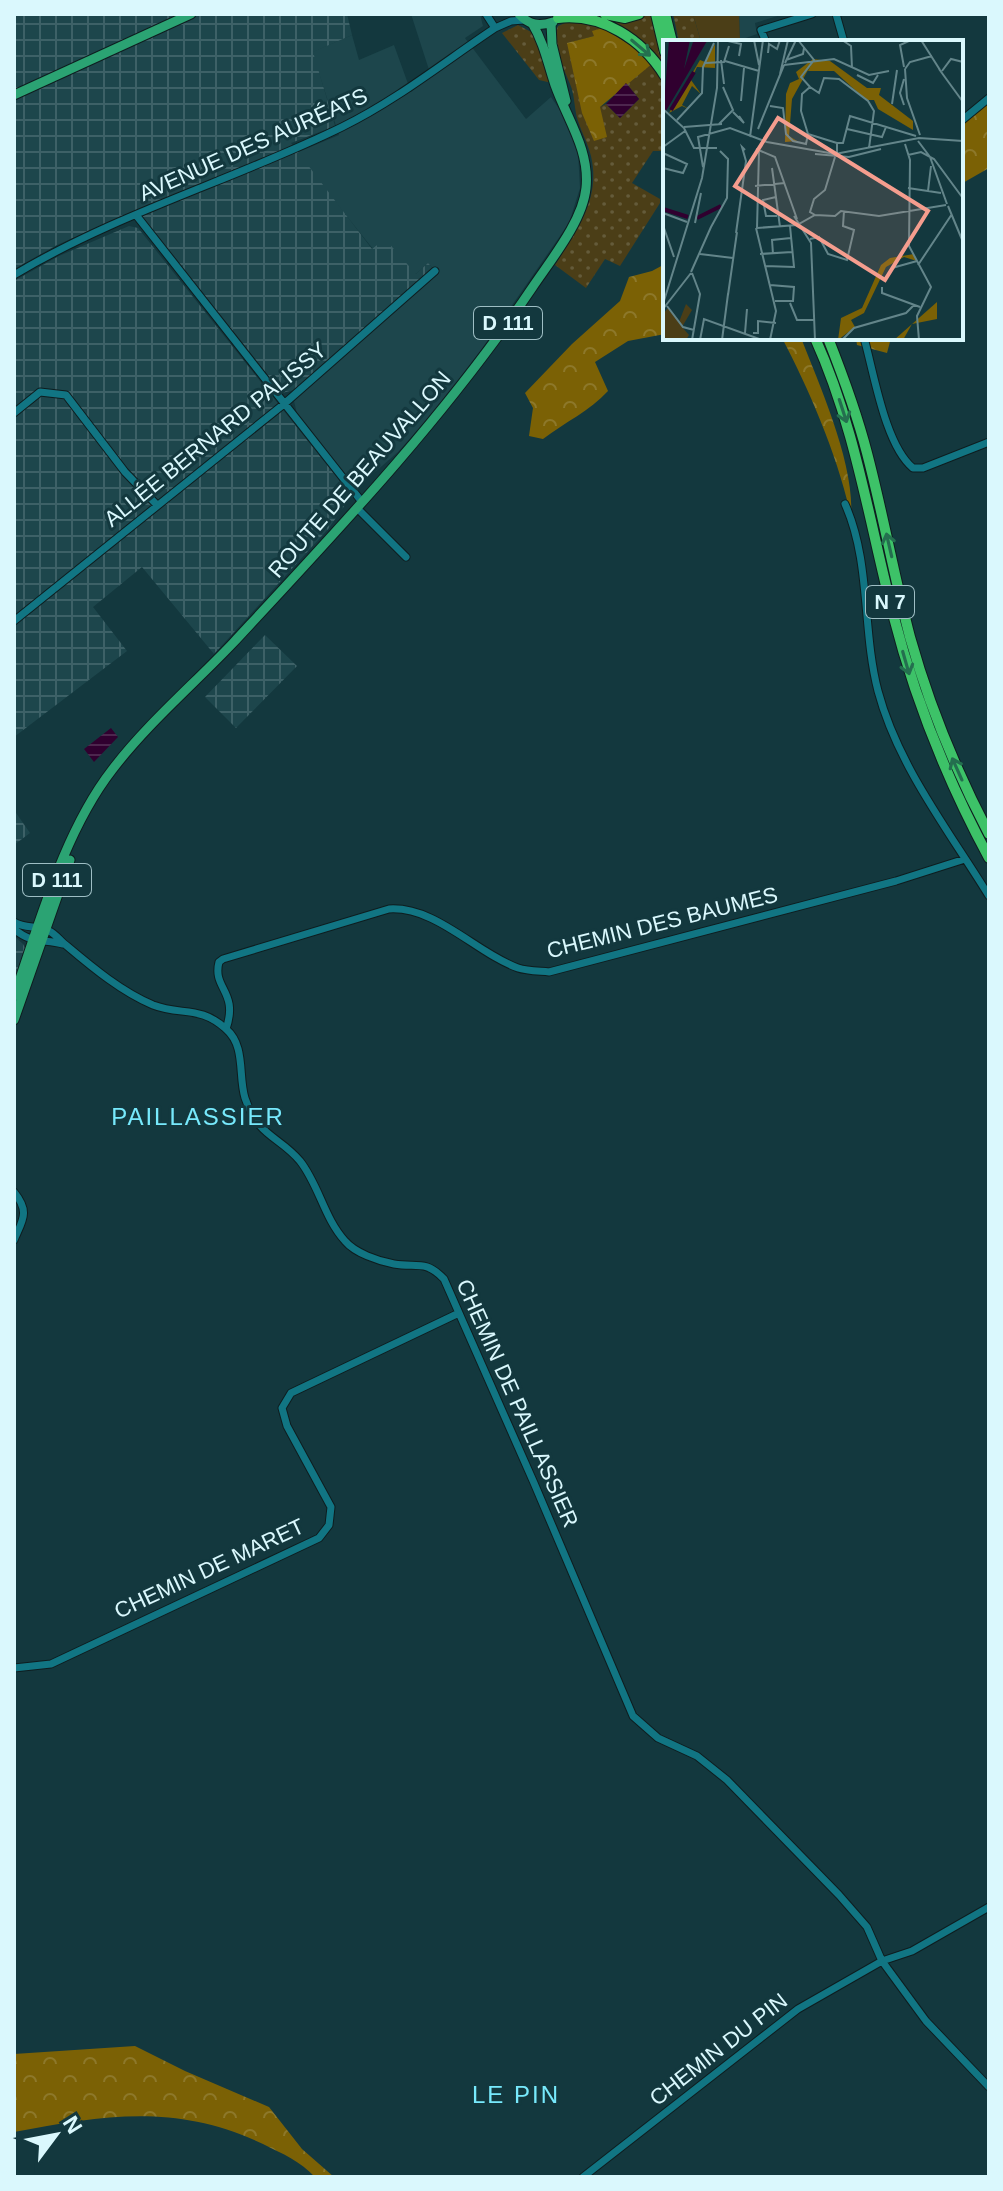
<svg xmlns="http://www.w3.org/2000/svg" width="1003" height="2191" font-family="Helvetica,sans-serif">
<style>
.built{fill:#1d464c}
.industrial{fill:url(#industrial-grid)}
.grass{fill:url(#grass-dots)}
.forest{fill:url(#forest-crowns)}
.garden{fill:#4b3e17}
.water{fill:url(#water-rules)}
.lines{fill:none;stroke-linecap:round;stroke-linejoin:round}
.minor-casing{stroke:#0e1d1f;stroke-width:9}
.major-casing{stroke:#0e1d1f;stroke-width:11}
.highway-casing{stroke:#0e1d1f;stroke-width:12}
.minor{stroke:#117583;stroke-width:7}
.major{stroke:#2ba373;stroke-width:9}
.highway{stroke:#3dc268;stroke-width:10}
.oneway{stroke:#246f4f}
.labels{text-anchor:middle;stroke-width:6;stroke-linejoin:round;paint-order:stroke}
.shield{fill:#13383e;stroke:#9ebec4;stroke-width:2}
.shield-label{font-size:20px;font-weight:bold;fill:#daf8fd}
.street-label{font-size:22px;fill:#daf8fd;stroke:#13383e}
.neighbourhood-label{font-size:24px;letter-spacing:2px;fill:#77e9fc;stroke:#13383e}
.inset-river{fill:none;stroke:#30002f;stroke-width:4}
.inset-road{fill:none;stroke:#63858a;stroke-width:2}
.view{fill:#f59d8e;fill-opacity:0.15;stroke:#f59d8e;stroke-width:4}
.inset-edge{fill:none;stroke:#daf8fd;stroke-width:4}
</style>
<defs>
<pattern id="industrial-grid" width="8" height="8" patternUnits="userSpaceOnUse" patternTransform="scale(2)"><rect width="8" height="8" fill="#1d464c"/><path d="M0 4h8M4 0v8" fill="none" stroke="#3d6167"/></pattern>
<pattern id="grass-dots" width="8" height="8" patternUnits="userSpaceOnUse" patternTransform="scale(2)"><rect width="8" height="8" fill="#4b3e17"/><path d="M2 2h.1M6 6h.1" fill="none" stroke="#645b3a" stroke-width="1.8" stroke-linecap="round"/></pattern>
<pattern id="forest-crowns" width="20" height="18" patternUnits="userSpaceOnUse" patternTransform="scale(2)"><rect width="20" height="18" fill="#7b6105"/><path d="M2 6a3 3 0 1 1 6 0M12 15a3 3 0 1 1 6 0" fill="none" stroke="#8d782a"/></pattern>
<pattern id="water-rules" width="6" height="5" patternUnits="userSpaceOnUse" patternTransform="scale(2)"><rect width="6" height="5" fill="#30002f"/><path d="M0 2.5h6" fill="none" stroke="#4d264e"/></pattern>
</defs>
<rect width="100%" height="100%" fill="#13383e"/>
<path class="built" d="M411 14H480L483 26 465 38 526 119 551 97 564 116 578 152 580 188 569 223 481 350 437 408 398 452 366 480 356 484 350 483 297 414 294 401 297 396 438 273 428 263 416 274 373 249 296 153 339 135 312 52 352 35 359 60 394 45 411 92 431 76Z
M739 14H784L755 23 757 34 740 40Z"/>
<path class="industrial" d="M14 14H347L352 35 313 52 335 126 291 143 372 249 385 239 416 274 428 263 434 269 294 390 282 393 151 231 138 209 57 245 14 269Z
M129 226 138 228 346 489 345 505 329 528 214 654 142 567 93 607 127 651 14 737V281L59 256Z
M265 635 297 666 236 728 205 697Z
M14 810 30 833 14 845Z
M14 936 23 944 26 950 14 978Z"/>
<path class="grass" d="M643 14H651L664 63 661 65 614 26 615 20Z
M673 14H693L701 42H679Z
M572 20 603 28 594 36 568 43 600 107 606 104 620 118 639 99 626 83 653 63 665 84V154L662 151H653L632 183 660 199V203L620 266 605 259 586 288 555 265C577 230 601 199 591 156 588 144 582 133 578 121 574 109 575 95 570 84 564 69 551 44 558 26Z
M518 25 533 33 552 83 539 80 502 33Z"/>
<path class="forest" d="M603 28 641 52 653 63 600 107 607 137 594 141 582 113 567 43 594 36 592 31Z
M989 100V168L961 184V113L978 111Z
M665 264V334L628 341 595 362 608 391C590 411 565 422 543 439L529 436 533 408 525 393 572 344 620 301 629 277 652 271Z
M782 338H801C820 386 855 465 851 516 838 457 810 391 782 338Z
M856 338H891L887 353 857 345Z
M135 2046 185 2071 269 2107 302 2149 334 2177H315C300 2161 283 2154 263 2144 177 2103 104 2115 14 2132V2054Z"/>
<path class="garden" d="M693 14H739L740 40 701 42Z"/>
<path class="water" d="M626 83 639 99 620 118 606 104Z
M111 728 118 737 94 762 84 749Z"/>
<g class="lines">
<g class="minor-casing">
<path id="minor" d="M486 14 495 28
M836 14 844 42
M766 42 761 30 812 14
M961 121 989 98
M136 215 362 502
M14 275C117 213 234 180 342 127 397 100 444 62 495 28L511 21 524 20
M864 338C874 373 885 445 913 468H923L989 442
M14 413 40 392 66 395 125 472 157 505
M845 504C871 562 862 630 878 691 898 766 949 831 989 896
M357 508 406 557
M14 621 284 404 435 271
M14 922C25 929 38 925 49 931 56 934 61 942 67 946 93 968 122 992 153 1005 181 1016 200 1005 226 1029 246 1046 238 1076 245 1098 258 1137 279 1136 300 1161 319 1185 324 1218 345 1241 355 1253 378 1261 394 1264 416 1268 425 1259 444 1279L534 1483 633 1716 658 1738 697 1756 727 1780 839 1895 867 1927 882 1961 926 2021 989 2087
M14 929C32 944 42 939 63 944
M226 1029C239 991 212 989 219 962L223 959 389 909C436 906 476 953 518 968 527 971 539 971 549 972L896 881 965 859
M14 1192C30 1212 23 1219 14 1240
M14 1668 51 1664 319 1538 329 1525 331 1507 287 1426 282 1408 291 1393 459 1313
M583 2177 798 2009 882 1961 912 1951 989 1907"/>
</g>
<g class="major-casing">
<path id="major" d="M519 14C529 25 539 27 553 22
M551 23 552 44 566 101
M14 95 191 14
M14 996C40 922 64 832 112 770 147 724 193 685 233 643 338 530 445 417 532 288 550 261 583 221 586 188 590 150 567 119 555 85 548 64 544 43 532 23
M14 1020 70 860"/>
</g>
<g class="highway-casing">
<path id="highway" d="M605 14 625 18 639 14
M656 14 665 52
M665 14 672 42
M558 18C602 13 642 39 665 76
M815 338C855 426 869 521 893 614 915 700 947 780 989 858
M828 338C843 376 857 414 867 453 883 514 894 576 910 637 929 705 956 771 989 834"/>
</g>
<use href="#minor" class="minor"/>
<use href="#major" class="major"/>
<use href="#highway" class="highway"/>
</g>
<defs><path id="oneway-shaft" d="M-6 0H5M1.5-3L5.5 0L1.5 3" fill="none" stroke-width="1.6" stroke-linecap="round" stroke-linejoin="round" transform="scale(2)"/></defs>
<g class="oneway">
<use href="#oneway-shaft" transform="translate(641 48) rotate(40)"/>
<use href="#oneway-shaft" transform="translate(843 411) rotate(72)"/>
<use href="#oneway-shaft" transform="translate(889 545) rotate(-103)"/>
<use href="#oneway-shaft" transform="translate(906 663) rotate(74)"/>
<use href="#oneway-shaft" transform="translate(957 769) rotate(-114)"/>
</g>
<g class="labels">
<g class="shield">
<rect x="474" y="307" width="68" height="32" rx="6"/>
<rect x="866" y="586" width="48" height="32" rx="6"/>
<rect x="23" y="864" width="68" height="32" rx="6"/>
</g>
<g class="shield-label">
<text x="508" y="330">D 111</text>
<text x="890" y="609">N 7</text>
<text x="57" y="887">D 111</text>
</g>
<g class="street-label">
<text transform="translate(253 144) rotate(-24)" y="8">AVENUE DES AURÉATS</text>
<text transform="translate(215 434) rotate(-39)" y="8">ALLÉE BERNARD PALISSY</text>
<text transform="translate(359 474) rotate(-49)" y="8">ROUTE DE BEAUVALLON</text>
<text transform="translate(662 922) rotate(-14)" y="8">CHEMIN DES BAUMES</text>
<text transform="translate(518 1403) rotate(66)" y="8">CHEMIN DE PAILLASSIER</text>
<text transform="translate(209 1568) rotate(-25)" y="8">CHEMIN DE MARET</text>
<text transform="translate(718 2049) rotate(-38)" y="8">CHEMIN DU PIN</text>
</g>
<g class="neighbourhood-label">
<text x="198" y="1125">PAILLASSIER</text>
<text x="516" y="2103">LE PIN</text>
</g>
</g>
<g transform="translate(663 40)">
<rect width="300" height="300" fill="#13383e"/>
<path d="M23 264 29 270 19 287 26 295 23 300H0V274L5 268 16 282Z" fill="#4b3e17"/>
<path d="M52 4V28L34 27 28 40 38 54 29 46 19 65 26 69 19 66 6 73 37 20 42 22ZM150 19 167 21 204 48H218L216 55 250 81V90L215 69 211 60H203L171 31H145L150 21 129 59 126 96 134 101 122 102 123 54 127 43 136 39 133 32ZM251 214 254 221 241 217 223 227 201 273 188 280 192 287 175 300 178 278 199 268 218 225 227 218ZM274 262V279L249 284 240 300H231Z" fill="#7b6105"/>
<path d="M6 0H27L21 29 30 2 44 1 0 76Z" fill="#30002f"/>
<path class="inset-river" d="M8 70 31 32M0 169 25 177M34 178 58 166"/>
<path class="inset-road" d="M91 0 96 25M135 0 151 20 138 37 147 47 156 53 161 38 176 39 205 61 211 71 206 108M179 0 188 6 189 28M258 0 277 30M65 1 78 4 76 16M105 13 106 4 114 9 117 0M58 20 61 44M123 20 140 14 141 8M62 21 96 31M42 23 61 22 66 6M122 23 133 0M121 25 171 19 206 35 226 31M241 27 237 5 248 0M242 29 247 22 269 16M242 29 244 58 257 95M276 29 300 62M279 31 288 19 300 22M117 34 125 0M194 35 210 43 215 35M241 39 237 53 241 65M78 61 81 28M229 64 234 30M107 66 120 68 123 94 130 101 143 104 145 94M0 69 21 88 31 108H54M70 72 81 83 76 76M14 80 39 53 40 27 51 3M56 84 70 70 60 47M21 87 59 84M95 89 121 25M184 89 219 97 223 87M145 94 174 103V113M145 94 138 71 139 54 147 47M87 97 100 0M255 101 267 117 284 164M174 103H180L187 76 253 96M242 104 247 120 246 206 268 247 254 276 256 300M0 107 22 91M97 110 93 109 112 117 134 179M0 113 24 124 20 133 0 128M152 114 186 117 218 109M245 115 258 112 271 119 299 157M40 127 35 97 67 88 104 102 172 114 256 98 300 101M109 128 117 187M92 146 122 143M245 148 278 153M265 151 268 126M113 157 100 160 103 176H114M285 166 300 202M0 173 24 182M152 175 147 172 151 159 162 150 172 117M131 176 148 203 152 300M32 183 38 153M48 187 64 158 65 119 57 111M1 188 11 217M93 188 113 271 107 300M94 188 134 185 152 175 172 176 178 171 216 176 283 165M94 188 96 111M73 193 83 121 79 107 82 110M147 199 156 197 165 214 184 220 191 190 180 186 181 171M37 214 70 218M97 214 129 212M110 214 109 200 128 198M255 225 289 174M102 226 131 227 127 186M229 228 254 221M28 232 48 187M29 233 37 254 29 300M107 245 131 247 130 261H112M219 247V253L257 267M65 255 74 192M127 263 134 280H151M0 264 39 138 54 48 55 0M4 266 20 287 31 290M0 269 28 233M82 293 84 269M90 293H95V281L113 283M37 300 41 279 99 300M59 300 65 254M179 300 191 288 243 273 251 265"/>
<path class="view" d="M115 78 265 171 222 240 72 146Z"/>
<rect width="300" height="300" class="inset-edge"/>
</g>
<rect width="1003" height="2191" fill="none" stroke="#daf8fd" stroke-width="32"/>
<g transform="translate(56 2135) rotate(58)" stroke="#13383e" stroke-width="6" paint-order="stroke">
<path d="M0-6L14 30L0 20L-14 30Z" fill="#daf8fd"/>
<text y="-12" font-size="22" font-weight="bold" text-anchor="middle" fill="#daf8fd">N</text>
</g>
</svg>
